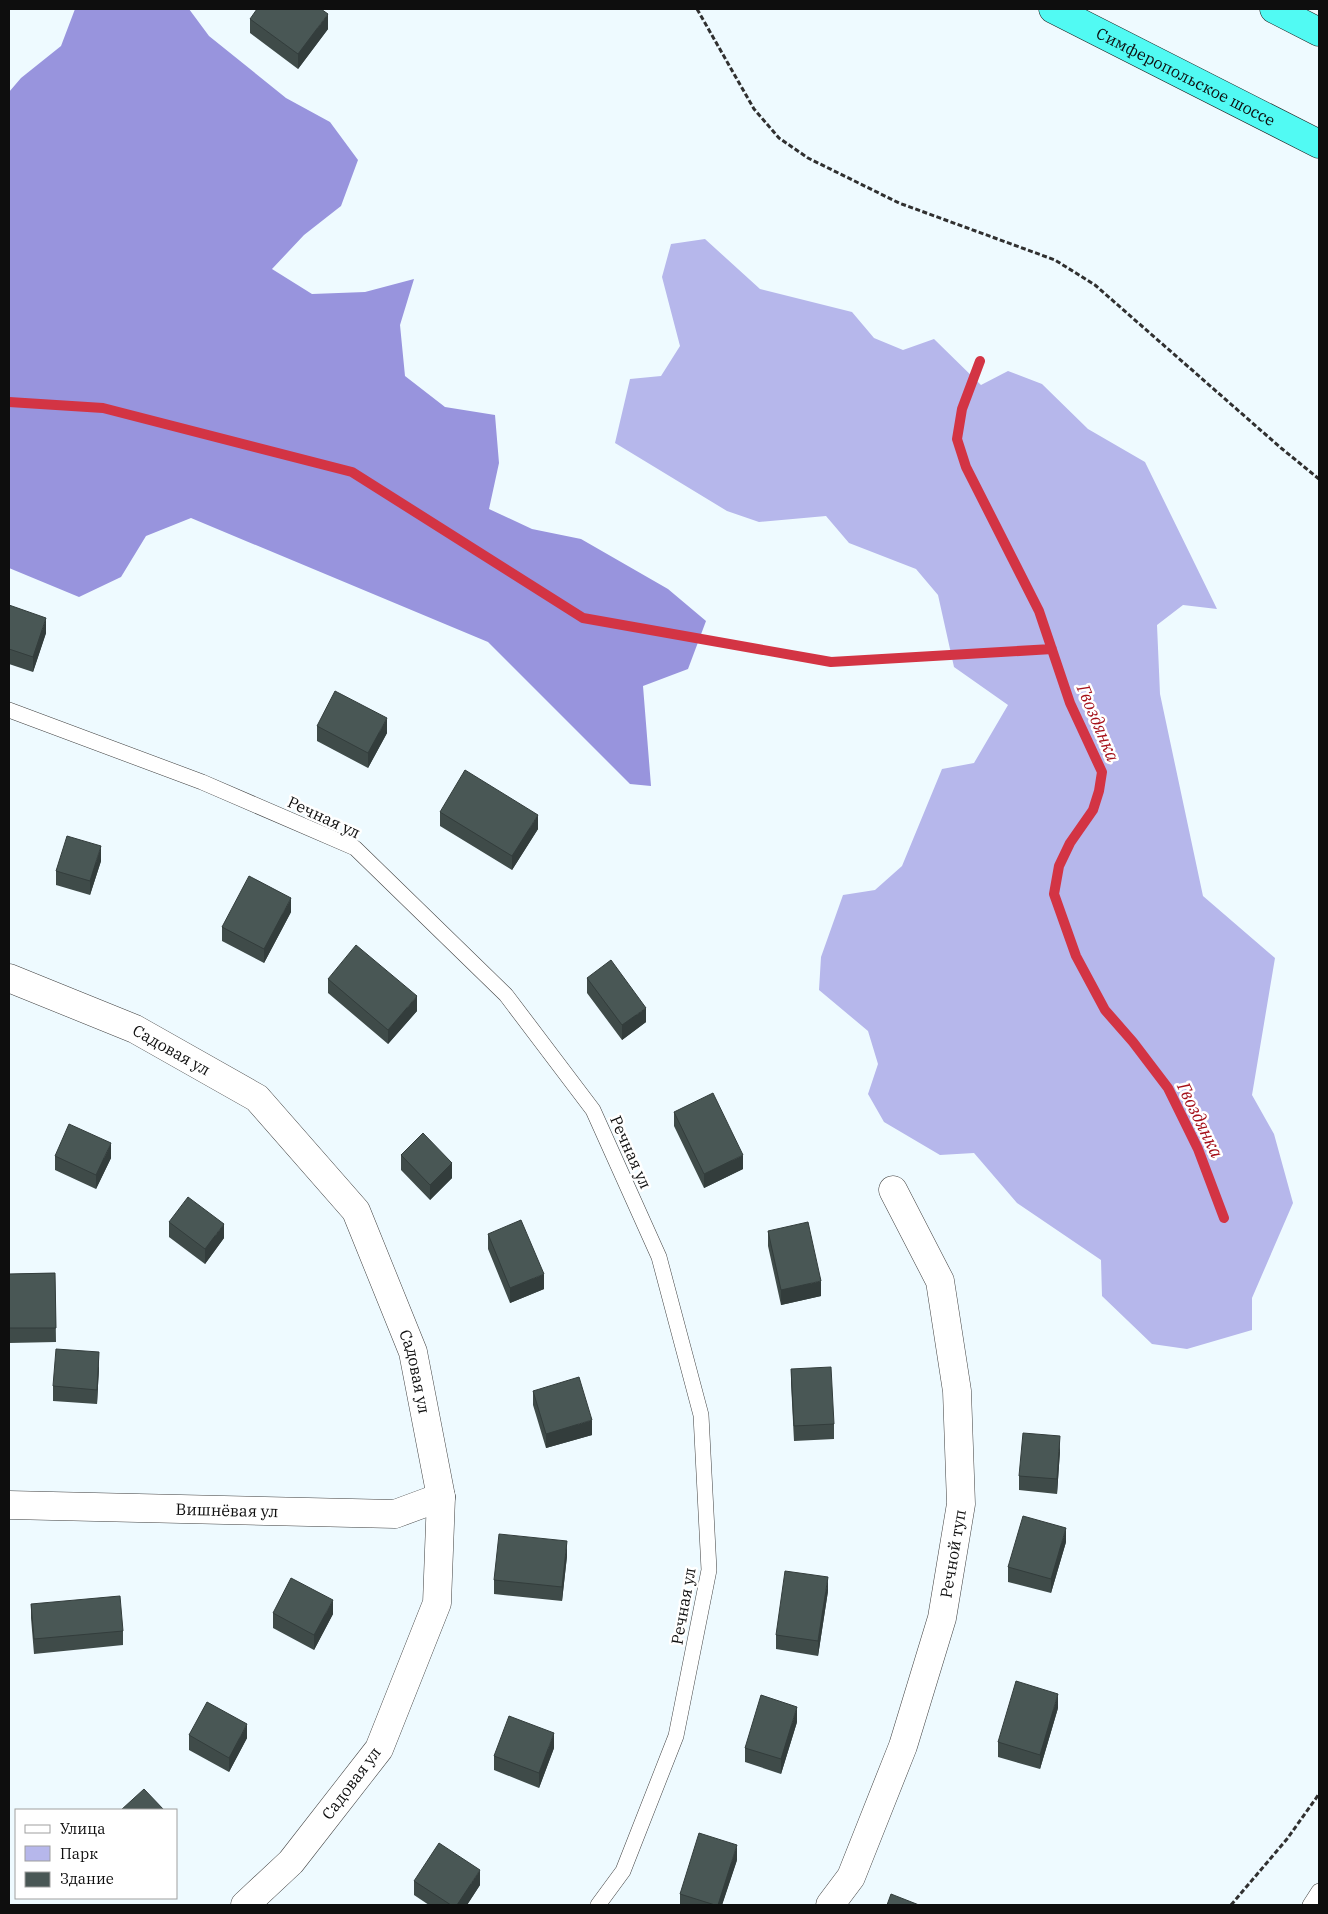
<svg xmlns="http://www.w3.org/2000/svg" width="1328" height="1914" font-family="'IBM Plex Serif',serif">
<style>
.green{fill:#b6b7eb}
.forest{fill:#9894dd}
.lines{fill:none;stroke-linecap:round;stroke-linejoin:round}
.stream{stroke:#d33444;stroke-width:10}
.lane-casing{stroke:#414141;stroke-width:16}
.street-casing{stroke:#414141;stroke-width:29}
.highway-casing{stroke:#1f1f1f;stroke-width:29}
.path{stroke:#303030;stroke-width:3;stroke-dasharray:5 2.5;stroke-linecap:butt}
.lane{stroke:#fff;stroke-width:15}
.street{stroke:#fff;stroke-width:28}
.highway{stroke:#51faf3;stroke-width:28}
.wall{fill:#3f4b49}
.shaded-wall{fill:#333d3c}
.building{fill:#495755;stroke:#333d3c}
.labels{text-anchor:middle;stroke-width:5;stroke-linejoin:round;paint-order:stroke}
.street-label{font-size:16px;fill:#0e0e0e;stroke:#fff}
.water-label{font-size:18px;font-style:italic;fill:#a5111a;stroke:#fff}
</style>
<rect width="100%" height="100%" fill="#eefaff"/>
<path class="green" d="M705 239 760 289 852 312 874 338 903 350 934 339 981 385 1008 371 1042 384 1088 429 1145 462 1217 609 1183 605 1157 625 1160 694 1203 896 1275 958 1252 1095 1274 1134 1293 1203 1252 1298V1330L1187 1349 1152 1344 1102 1296 1101 1260 1017 1203 974 1153 940 1155 884 1122 868 1094 878 1064 868 1031 819 990 821 957 843 895 875 890 902 866 942 769 974 763 1008 705 954 667 938 595 916 569 849 543 826 516 759 522 727 511 615 443 630 379 661 376 680 346 662 277 671 244Z"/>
<path class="forest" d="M75 9H189L209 36 286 98 330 122 358 160 341 206 304 235 272 269 312 294 365 292 414 279 400 325 405 376 445 407 495 415 499 463 489 509 532 529 581 539 668 589 706 621 688 669 643 686 651 786 630 784 488 642 191 518 146 536 121 577 79 597 9 568V92L21 78 61 46Z"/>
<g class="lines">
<path class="stream" d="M980 361 962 409 957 439 966 467 1039 611 1070 703 1102 772 1099 791 1093 810 1070 843 1059 866 1054 894 1076 956 1105 1010 1133 1042 1168 1088 1198 1149 1224 1218
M9 402 103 408 352 472 583 618 831 662 1052 649"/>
<g class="lane-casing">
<path id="lane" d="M9 710 202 782 355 848 506 995 593 1110 659 1257 701 1415 709 1570 676 1736 623 1871 598 1905
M1310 1905 1319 1891"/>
</g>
<g class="street-casing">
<g id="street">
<path id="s1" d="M9 978 135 1029 257 1098 356 1211 413 1352 441 1497 437 1603 379 1749 291 1862 245 1905"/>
<path id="s2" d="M9 1505 395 1514 441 1497"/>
<path id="s3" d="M830 1905 851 1877 903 1746 942 1618 961 1504 957 1391 940 1281 893 1190"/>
</g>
</g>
<g class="highway-casing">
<g id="highway">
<path id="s4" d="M1053 9 1319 144"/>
<path d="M1274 9 1319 32"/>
</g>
</g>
<path class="path" d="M697 9 754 109 779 138 808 158 899 203 1055 260 1095 285 1281 448 1319 479
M1231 1905 1287 1839 1319 1794"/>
<use href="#lane" class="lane"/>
<use href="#street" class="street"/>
<use href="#highway" class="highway"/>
</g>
<path class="wall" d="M250 19 328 29 298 69 250 33Z
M9 605 46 633 33 672 9 664Z
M317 726 387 733 368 768 317 741Z
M440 812 538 829 512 870 440 826Z
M101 861 90 895 56 885V871Z
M291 912 264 963 222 941V927Z
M587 978 646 1022 622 1040 587 993Z
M328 979 417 1011 388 1044 328 993Z
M674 1112 743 1169 704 1188 674 1126Z
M401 1155 452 1178 430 1200 401 1170Z
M55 1156 111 1158 96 1189 55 1170Z
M169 1222 224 1238 205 1264 169 1237Z
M768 1231 821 1296 781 1305 768 1246Z
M488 1234 544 1289 510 1303 488 1249Z
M55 1273 56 1342 9 1343V1274Z
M99 1367 97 1404 53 1401V1386Z
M791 1369 834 1424V1439L794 1441 791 1383Z
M533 1391 592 1435 546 1448 533 1405Z
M1060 1451 1057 1494 1019 1490V1476Z
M1066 1542 1051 1593 1008 1582V1567Z
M567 1556 562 1601 494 1594V1580Z
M828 1591 818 1656 776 1649V1635Z
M31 1604 123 1631V1645L34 1654 31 1618Z
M273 1613 333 1614 314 1650 273 1628Z
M1058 1708 1040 1769 998 1757V1742Z
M797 1722 781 1774 745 1762V1748Z
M189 1735 247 1738 229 1772 189 1750Z
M554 1748 539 1788 494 1770V1756Z
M737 1860 722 1905H680V1894Z
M414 1881 480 1885 467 1905H429L414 1895Z"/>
<path class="shaded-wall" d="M328 14V29L298 69V54Z
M46 618V633L33 672V657Z
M387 718V733L368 768V753Z
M538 815V829L512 870V856Z
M101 846V861L90 895V881Z
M291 898V912L264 963V949Z
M417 996V1011L388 1044V1030Z
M646 1008V1022L622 1040V1025Z
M111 1143V1158L96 1189V1175Z
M743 1155V1169L704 1188V1174Z
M452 1163V1178L430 1200V1185Z
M224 1224V1238L205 1264V1249Z
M544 1274V1289L510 1303V1288Z
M821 1281V1296L781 1305V1290Z
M99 1352V1367L97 1404V1390Z
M592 1420V1435L546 1448V1434Z
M1060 1436V1451L1057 1494V1479Z
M1066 1528V1542L1051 1593V1579Z
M567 1541V1556L562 1601V1587Z
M828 1577V1591L818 1656V1641Z
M333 1600V1614L314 1650V1635Z
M1058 1694V1708L1040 1769V1755Z
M797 1707V1722L781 1774V1759Z
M247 1724V1738L229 1772V1758Z
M554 1733V1748L539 1788V1773Z
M737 1845V1860L722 1905H718Z
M480 1870V1885L467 1905H457Z"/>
<path class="building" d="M257 9H321L328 14 298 54 250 19Z
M9 605 46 618 33 657 9 649Z
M335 691 387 718 368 753 317 726Z
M465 770 538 815 512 856 440 812Z
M67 836 101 846 90 881 56 871Z
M249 876 291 898 264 949 222 927Z
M356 945 417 996 388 1030 328 979Z
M611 960 646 1008 622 1025 587 978Z
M713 1093 743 1155 704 1174 674 1112Z
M69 1124 111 1143 96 1175 55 1156Z
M423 1133 452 1163 430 1185 401 1155Z
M188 1197 224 1224 205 1249 169 1222Z
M521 1220 544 1274 510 1288 488 1234Z
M808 1222 821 1281 781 1290 768 1231Z
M55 1273 56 1328H9V1274Z
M56 1349 99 1352 97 1390 53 1386Z
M831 1367 834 1424 794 1426 791 1369Z
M579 1377 592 1420 546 1434 533 1391Z
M1023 1433 1060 1436 1057 1479 1019 1476Z
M1023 1516 1066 1528 1051 1579 1008 1567Z
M499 1534 567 1541 562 1587 494 1580Z
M785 1571 828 1577 818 1641 776 1635Z
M291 1578 333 1600 314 1635 273 1613Z
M120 1596 123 1631 34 1639 31 1604Z
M1016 1681 1058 1694 1040 1755 998 1742Z
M761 1695 797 1707 781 1759 745 1748Z
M207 1702 247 1724 229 1758 189 1735Z
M509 1716 554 1733 539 1773 494 1756Z
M144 1789 164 1810H121Z
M699 1833 737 1845 718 1905H715L680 1894Z
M439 1843 480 1870 457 1905H451L414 1881Z
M891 1894 919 1905H887Z"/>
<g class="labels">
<g class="street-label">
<text dy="6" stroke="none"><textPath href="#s4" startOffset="149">Симферопольское шоссе</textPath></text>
<text transform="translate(324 817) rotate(25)" y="6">Речная ул</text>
<text dy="6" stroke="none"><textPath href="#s1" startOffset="178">Садовая ул</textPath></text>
<text transform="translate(631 1152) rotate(66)" y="6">Речная ул</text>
<text dy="6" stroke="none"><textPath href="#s1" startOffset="598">Садовая ул</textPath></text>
<text dy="6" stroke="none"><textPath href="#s2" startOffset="218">Вишнёвая ул</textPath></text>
<text dy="6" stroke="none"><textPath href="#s3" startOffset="375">Речной туп</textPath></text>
<text transform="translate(683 1606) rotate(-80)" y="6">Речная ул</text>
<text transform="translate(351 1783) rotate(-53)" y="6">Садовая ул</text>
</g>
<g class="water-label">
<text transform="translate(1098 723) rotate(67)" y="6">Гвоздянка</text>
<text transform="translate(1200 1120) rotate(64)" y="6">Гвоздянка</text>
</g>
</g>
<rect width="1328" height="1914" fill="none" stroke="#0e0e0e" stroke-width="20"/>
<rect x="15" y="1809" width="162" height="90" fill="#ffffff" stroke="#9f9f9f"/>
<rect x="25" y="1825" width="25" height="8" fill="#ffffff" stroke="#9f9f9f"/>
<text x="60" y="1834" font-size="15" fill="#0e0e0e">Улица</text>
<rect x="25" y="1846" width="25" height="15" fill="#b6b7eb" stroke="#9f9f9f"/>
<text x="60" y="1859" font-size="15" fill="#0e0e0e">Парк</text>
<rect x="25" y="1872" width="25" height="15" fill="#495755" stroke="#9f9f9f"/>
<text x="60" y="1884" font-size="15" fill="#0e0e0e">Здание</text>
</svg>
